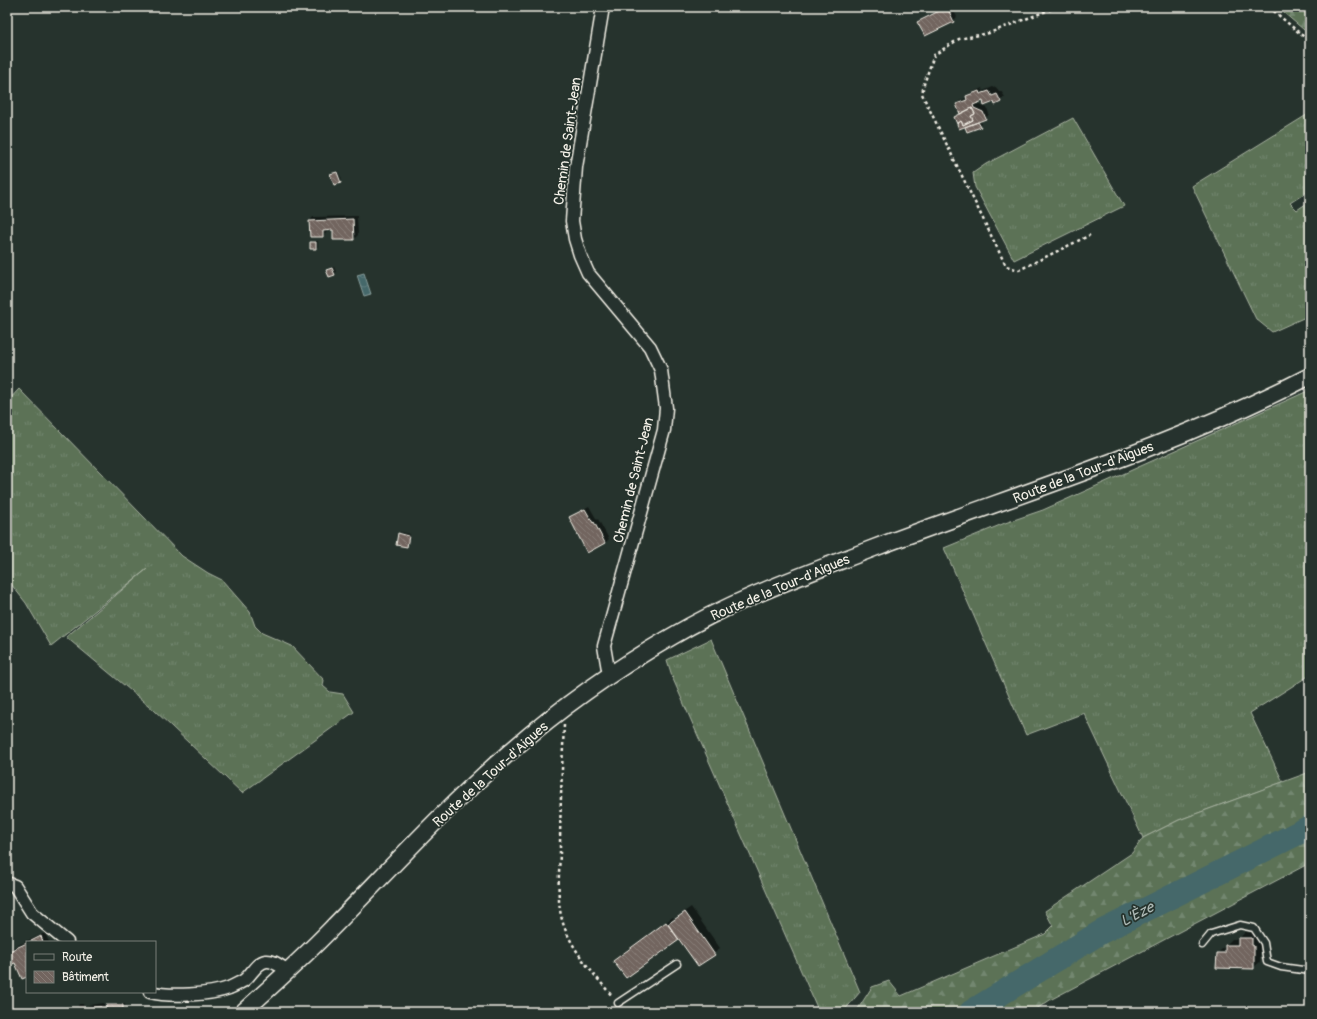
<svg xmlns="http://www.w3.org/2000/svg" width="1317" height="1019" font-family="Pangolin,sans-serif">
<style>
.grass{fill:url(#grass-tufts);stroke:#a8b2a0}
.forest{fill:url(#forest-firs);stroke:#a8b2a0}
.water{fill:url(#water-waves);stroke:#8a9e9c}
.shadow{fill:#0007}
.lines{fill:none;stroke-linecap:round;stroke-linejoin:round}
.river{stroke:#44676a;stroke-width:24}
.building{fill:url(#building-back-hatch);stroke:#f4f1e8}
.lane-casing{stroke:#f4f1e8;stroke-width:9}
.street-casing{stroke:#f4f1e8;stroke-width:15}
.secondary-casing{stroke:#f4f1e8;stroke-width:19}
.path{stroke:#f4f1e8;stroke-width:2.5;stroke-dasharray:3 3;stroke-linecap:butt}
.lane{stroke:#26332d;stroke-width:6}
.street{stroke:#26332d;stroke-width:12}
.secondary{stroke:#26332d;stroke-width:16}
.labels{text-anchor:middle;stroke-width:3.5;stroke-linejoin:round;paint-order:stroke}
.street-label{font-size:14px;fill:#f4f1e8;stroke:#26332d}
.water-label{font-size:15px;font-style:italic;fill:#aebab6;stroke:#26332d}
</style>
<defs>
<pattern id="grass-tufts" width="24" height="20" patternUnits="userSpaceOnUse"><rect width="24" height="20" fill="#5b7257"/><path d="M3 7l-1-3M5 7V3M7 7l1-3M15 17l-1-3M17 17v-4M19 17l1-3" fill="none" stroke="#73876f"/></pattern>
<pattern id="forest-firs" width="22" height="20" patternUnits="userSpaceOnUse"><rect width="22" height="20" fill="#5b7257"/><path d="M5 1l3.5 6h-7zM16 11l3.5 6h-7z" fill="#73876f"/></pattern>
<pattern id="water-waves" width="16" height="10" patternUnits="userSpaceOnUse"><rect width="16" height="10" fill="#44676a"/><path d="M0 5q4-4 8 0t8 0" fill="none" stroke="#607d7f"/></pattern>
<pattern id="building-back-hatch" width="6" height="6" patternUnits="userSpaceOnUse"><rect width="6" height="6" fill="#72655f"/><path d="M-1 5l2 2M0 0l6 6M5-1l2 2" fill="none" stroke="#877c76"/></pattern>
</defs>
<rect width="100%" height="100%" fill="#26332d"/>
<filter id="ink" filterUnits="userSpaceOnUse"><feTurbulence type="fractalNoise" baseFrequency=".025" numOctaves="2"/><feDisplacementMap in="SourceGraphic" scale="8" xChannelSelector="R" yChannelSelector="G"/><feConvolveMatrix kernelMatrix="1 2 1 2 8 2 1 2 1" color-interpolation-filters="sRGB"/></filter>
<g filter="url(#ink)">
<path class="grass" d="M1310 113V190L1290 203 1297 210 1310 201V315L1272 332 1256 319 1192 186Z
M1073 118 1124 206 1014 260 975 187 973 173 986 164Z
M19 389 182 556 208 573 222 580 250 612 255 626 262 633 292 646 324 680 323 686 330 692 343 694 354 712 242 793 154 710 66 637 147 569 51 646 26 603 7 579V402Z
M1310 390V675L1250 713 1283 782 1179 820 1143 838 1084 713 1026 735 944 548 1005 523 1043 510Z
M711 639 860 992 843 1012H819L673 679 667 660Z"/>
<path class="forest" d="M1277 7H1310V35Z
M1310 772V868L1306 865 1050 1000 1032 1012H856L872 987 889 981 901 996 1045 934 1053 926 1045 911 1132 853 1143 838 1179 820Z"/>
<path class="water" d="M364 273 371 294 364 296 357 275Z"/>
<path class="shadow" d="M945 7H952L957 17 953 21 925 35 918 23 922 19Z
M993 87V88L996 87 999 92 1001 91 1005 97 996 103 994 100H983L977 102V104L987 108 989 114 986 118 980 120 982 124 980 126 967 131 957 104 961 100 967 98V97L971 93 982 88 983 91Z
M338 171 342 180 340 182 331 175Z
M357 216 358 235 354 239 334 229 327 230V232L323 236 310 221 313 217Z
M313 241H318V247L316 248 311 243Z
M334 267 336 272 335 274 327 270Z
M589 506 597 520 598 519 609 539 605 543 571 518 575 514Z
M400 532 410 534 408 544 407 546 399 534Z
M691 907 720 948 714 954 680 938 626 977 614 961 620 955 673 917 674 919Z
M1245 932 1258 933V940H1260V962L1253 968 1218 953 1224 947H1226V945L1232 939H1239Z
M45 933 49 942H27V976L15 962 7 963V950Z
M104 1003 106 1012H86L85 1009 89 1005Z
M79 1004H83L84 1007 82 1008 78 1009V1006Z
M109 1004H125L124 1012H107V1005Z
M66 1006 67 1009 65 1011 58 1012 57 1010 59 1008Z"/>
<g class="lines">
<path class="river" d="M971 1012 1101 932 1310 827"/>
</g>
<path class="building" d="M947 7 954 22 925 36 917 22Z
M979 91 980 94 989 91 992 96 997 94 1001 102 995 105 994 102 984 106 983 101 973 105 974 108 983 112 986 119 959 129 957 124 961 121 963 125 973 120 971 116 975 114 972 108 960 114 956 104 967 100 966 96Z
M972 108 975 114 971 116 973 120 963 125 961 121 957 124 954 117Z
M978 122 981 127 967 132 965 127Z
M337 172 341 183 334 185 330 174Z
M353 219 354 240H333V230L323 231V237H310L309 221Z
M310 242H316V249H310Z
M332 268 335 275 329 277 326 270Z
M585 509 593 523 594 522 605 543 587 553 569 517Z
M398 533 409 536 407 547 396 545Z
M685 912 715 955 698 966 668 924Z
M666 922 679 940 626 978 613 961Z
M41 936 43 942H29Z
M1238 938H1252V945L1254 946V969L1216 968 1217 953H1225V945H1238Z
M27 943V977L22 979 15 963 7 966V952Z
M106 1005H123V1012H106Z
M101 1007V1012H85L84 1008Z"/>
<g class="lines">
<g class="lane-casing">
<path id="lane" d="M1202 945 1211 934 1240 925 1254 928 1264 943 1267 962 1281 967 1310 971
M618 1003 677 964"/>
</g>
<g class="street-casing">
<path id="street" d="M603 7 576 167 572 221 575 239 580 255 588 273 650 347 661 370 666 408 664 430 604 646 609 675
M7 883 15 886 32 913 67 942
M150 992C169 997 210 995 229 988 234 986 239 983 243 981 252 975 255 963 266 961 274 960 281 967 288 971"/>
</g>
<g class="secondary-casing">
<path id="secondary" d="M243 1012C273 985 303 958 331 929 390 869 447 806 511 751 560 708 614 670 671 637 735 599 804 575 874 548 1020 493 1170 448 1310 376"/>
</g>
<path class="path" d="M1057 7 989 33 959 39 934 55 924 84 922 94 1006 266 1019 270 1090 235
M1269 7 1310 42
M564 725C562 768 560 811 560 853 559 877 556 904 564 926 574 953 594 974 612 996"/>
<use href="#lane" class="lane"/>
<use href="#street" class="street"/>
<use href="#secondary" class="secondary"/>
</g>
</g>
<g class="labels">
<g class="street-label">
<text transform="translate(567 141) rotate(-82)" y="5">Chemin de Saint-Jean</text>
<text transform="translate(1083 472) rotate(-21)" y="5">Route de la Tour-d'Aigues</text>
<text transform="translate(633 480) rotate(-76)" y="5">Chemin de Saint-Jean</text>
<text transform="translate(780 587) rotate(-23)" y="5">Route de la Tour-d'Aigues</text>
<text transform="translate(490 774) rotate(-42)" y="5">Route de la Tour-d'Aigues</text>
</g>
<g class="water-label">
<text transform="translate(1137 914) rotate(-27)" y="5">L'Èze</text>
</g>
</g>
<rect width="1317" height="1019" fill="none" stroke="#26332d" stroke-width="24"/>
<rect x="12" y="12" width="1293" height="995" fill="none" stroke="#f4f1e8" stroke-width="1.5" filter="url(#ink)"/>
<rect x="26" y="941" width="130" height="52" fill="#26332d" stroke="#787f78"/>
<rect x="34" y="954" width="20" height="6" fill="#26332d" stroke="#787f78"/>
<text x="62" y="961" font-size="12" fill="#f4f1e8">Route</text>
<rect x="34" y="971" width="20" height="12" fill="url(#building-back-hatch)" stroke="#787f78"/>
<text x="62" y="981" font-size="12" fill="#f4f1e8">Bâtiment</text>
</svg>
